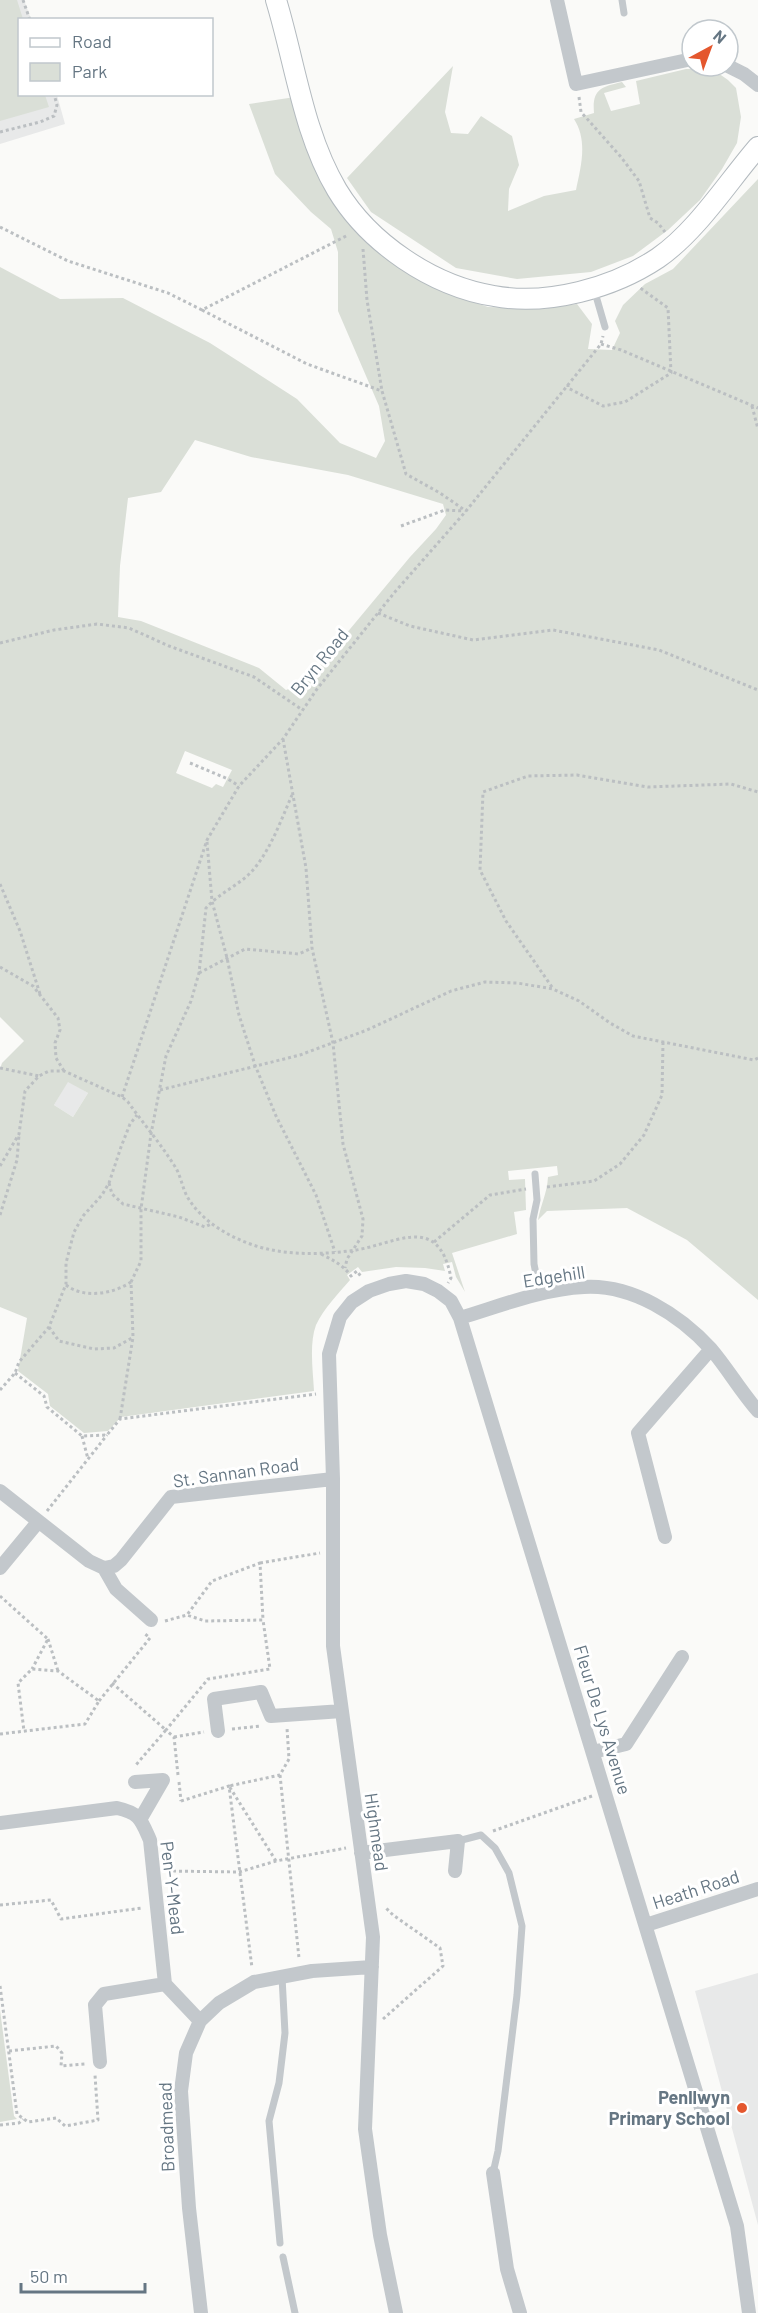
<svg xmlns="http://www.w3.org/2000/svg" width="758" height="2313" font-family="Barlow,sans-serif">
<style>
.built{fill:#e8e9e9}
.green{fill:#dadfd7;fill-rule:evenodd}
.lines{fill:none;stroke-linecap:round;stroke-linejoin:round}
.secondary-casing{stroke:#b3babf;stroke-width:22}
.path{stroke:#bbbfc2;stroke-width:3;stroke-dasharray:3 3;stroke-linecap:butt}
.service{stroke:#c3c8cc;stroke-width:7}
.minor{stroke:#c3c8cc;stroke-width:14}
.secondary{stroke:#fff;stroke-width:20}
.poi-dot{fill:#e4572e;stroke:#fff;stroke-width:2}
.labels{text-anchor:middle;stroke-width:6;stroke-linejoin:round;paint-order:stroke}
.street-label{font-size:18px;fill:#657683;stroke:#fff}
.poi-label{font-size:18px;font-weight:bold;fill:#657683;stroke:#fff;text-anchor:end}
</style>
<rect width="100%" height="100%" fill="#fafaf8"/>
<path class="built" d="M0 0H24L31 19 20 20V94L57 95 65 124 0 144Z
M68 1081 88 1093 73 1117 54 1105Z
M758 1973V2225L695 1991Z"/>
<path class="green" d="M0 0H17L23 19 20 20V94L45 95 49 107 0 121Z
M453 66 445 112 451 133 468 134 481 116 512 136 519 165 509 189 508 211 544 196 576 190C581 166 588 141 574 119L594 113C592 90 600 87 622 82L626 87 604 93 611 111 640 104 636 81 686 69H711L718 73 728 80 736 88 741 117 737 143 722 169 700 200 668 230 633 256 591 272 517 279 456 268 371 212 347 178Z
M295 97 307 146 403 268 443 292 488 307 541 309 577 304 592 324 588 349 612 350 620 333 615 321 623 305 645 284 673 269 758 179V1300L687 1240 627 1208 547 1211 538 1220C541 1203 547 1194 548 1177L558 1175 557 1166 508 1171 509 1180 525 1179 526 1210 514 1212 517 1234 452 1253 465 1292 456 1277 452 1262 443 1264 445 1271 425 1268 396 1267 362 1272 358 1267 347 1275 350 1280C338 1294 324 1308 316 1325 309 1344 313 1371 314 1391L121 1417 108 1431 84 1433 50 1406 48 1394 18 1371 27 1318 0 1307V1069L2 1063 24 1041 0 1017V267L60 299 123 298 210 343 297 399 340 443 376 458 385 441 379 406 338 311V252L331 229 311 212 275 174 249 104ZM195 440 251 457 348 475 443 504 446 515 436 529 410 557 306 682 286 690 259 668 141 621 118 617 120 566 128 498 161 492ZM185 751 232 770 223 787 216 784 212 788 176 773ZM68 1082 88 1093 73 1117 54 1105Z
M0 2010 14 2116 17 2119 0 2122Z"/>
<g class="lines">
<g class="secondary-casing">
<path id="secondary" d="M276 0C295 62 303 133 337 190 369 243 432 286 494 296 548 306 613 288 658 258 697 231 727 183 758 147"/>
</g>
<path class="path" d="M23 0 30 20
M579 97 581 112 621 157 639 181 650 218 658 223 665 232
M0 132 40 122 54 116 57 105 54 94
M0 227 68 261 168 293 202 310 348 235
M363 249 367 300 382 391
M202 310 307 364 382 391 406 474 440 493 466 511
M601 344 621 350 758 408
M568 384V388L603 406 625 402 671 373 668 308 639 287
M752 406 758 429
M401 526 445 510 464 511
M378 613 410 626 473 640 553 630 659 650 758 690
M0 643 54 630 97 624 129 628 169 646 254 677 301 709
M283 739 306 868 312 948 333 1043 343 1144 363 1219 362 1236 347 1259 345 1268
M190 763 228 779 239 786
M207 842 212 901 227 958 239 1015 255 1065 276 1116 316 1195 335 1252
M0 884 20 931 40 994
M0 967 33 986 58 1018 60 1030 55 1043 56 1058 64 1071
M199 973 245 949 299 954 312 948
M552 987 506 921 480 870 483 792 528 776 577 775 648 787 731 784 758 792
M0 1068 39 1076
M160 1090 300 1055 367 1030 451 991 485 982 517 983 553 989 579 1001 610 1023 633 1036 754 1060 758 1058
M122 1097 207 840 239 786 283 739 317 689 394 593 466 511 601 344 603 336
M0 1166 19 1134 25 1091 39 1076 49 1071H64L122 1097 128 1102C143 1123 160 1143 174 1165 181 1175 182 1188 188 1198 205 1226 241 1244 272 1250 297 1255 324 1254 349 1251 392 1247 438 1209 451 1278L448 1283
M109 1183 112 1194 123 1204 179 1217 205 1227 211 1224
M547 1187 594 1181 620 1164 644 1135 662 1095 663 1042
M0 1215 17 1160 19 1135
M434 1242 490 1195 526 1189
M321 1254C333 1260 343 1265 351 1276L357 1271 362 1278
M66 1285C84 1299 113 1294 131 1282
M49 1327 59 1341 94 1349 114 1348 132 1338
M15 1373 44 1396 47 1407 82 1436 107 1435 120 1419 316 1394
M0 1390 15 1373 19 1362 49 1327 66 1284V1263L74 1232 83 1216 102 1195 109 1183 121 1147 130 1124 137 1115
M120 1419 133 1337 131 1282 141 1261V1209L151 1134 166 1056 191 1001 199 973 206 908C219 893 240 885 253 870 271 849 281 820 292 795
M82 1436 88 1459
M47 1511 107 1435
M260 1563 320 1553
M0 1596 48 1639 32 1669
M165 1621 187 1615 205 1621 263 1620 260 1563 212 1581 187 1615
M48 1639 58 1671
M112 1683 166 1730 135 1766
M99 1701 150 1638 145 1634
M232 1729 261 1726
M0 1734 85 1724 99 1701 58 1671 32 1669 18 1683 24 1731
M174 1737 204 1732
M178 1775 174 1737 166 1730 208 1679 270 1669 263 1620
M280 1775 299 1958
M179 1782 181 1801
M181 1801 229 1786 252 1968
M493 1831 592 1796
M276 1861 229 1786 280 1775 289 1759 287 1728
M167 1871 239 1872 276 1861 346 1848
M0 1905 51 1900 61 1919 142 1908
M0 1986 17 2114 28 2122 56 2118 65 2126 98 2120 95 2075
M383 2019 443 1966 440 1948 393 1915 385 1907
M9 2051 56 2046 62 2053 61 2066 85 2064
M0 2125 19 2123 23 2119"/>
<path class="service" d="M622 0 624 13
M594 289 605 327
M535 1174 537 1200 533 1219 534 1264 540 1294
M458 1841 481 1835 495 1848 509 1873 522 1926 517 1995 498 2151 493 2173
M280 2243 269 2121 279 2083 285 2033 282 1977
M283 2257 295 2313"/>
<path class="minor" d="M557 0 576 84 692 59
M728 66 744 74 758 85
M460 1318C500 1306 542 1289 584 1287 632 1284 680 1315 711 1349 728 1369 741 1392 758 1411
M0 1491 89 1561 104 1568 114 1566 121 1560 171 1497 333 1479
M665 1537 638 1433 711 1349
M0 1568 38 1522
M104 1568 116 1589 151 1620
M218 1731 214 1699 261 1692 271 1716 342 1711
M593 1752 626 1744 682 1657
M135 1782 163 1780 141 1818
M0 1823 117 1808C140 1813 141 1820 150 1840L165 1984 200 2021
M361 1853 458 1841 455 1871
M646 1925 758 1889
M100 2062 95 2005 104 1994 165 1984
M493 2173 507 2269 520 2313
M201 2313 189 2208 181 2091 186 2053 200 2021 219 2003 254 1982 312 1971 372 1967
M396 2313 380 2235 365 2129 373 1937 333 1646V1479L329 1354 340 1317 352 1302 369 1291 389 1284 406 1281 424 1284 438 1291 451 1301 460 1318 737 2226 749 2313"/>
<use href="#secondary" class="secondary"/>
</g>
<circle class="poi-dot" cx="742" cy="2108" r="6"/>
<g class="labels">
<g class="street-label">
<text transform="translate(320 662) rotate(-51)" y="6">Bryn Road</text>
<text transform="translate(554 1277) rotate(-9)" y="6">Edgehill</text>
<text transform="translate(236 1473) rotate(-8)" y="6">St. Sannan Road</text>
<text transform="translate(602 1720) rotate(73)" y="6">Fleur De Lys Avenue</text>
<text transform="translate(376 1832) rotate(82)" y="6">Highmead</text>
<text transform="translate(172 1888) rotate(83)" y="6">Pen-Y-Mead</text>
<text transform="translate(696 1890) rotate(-18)" y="6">Heath Road</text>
<text transform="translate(167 2127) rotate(-92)" y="6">Broadmead</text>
</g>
<g class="poi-label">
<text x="730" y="2104">Penllwyn<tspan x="730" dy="21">Primary School</tspan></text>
</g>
</g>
<rect x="18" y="18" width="195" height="78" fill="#ffffff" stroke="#c1c8cd" stroke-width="1.5"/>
<rect x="30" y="38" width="30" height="9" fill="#ffffff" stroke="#c1c8cd" stroke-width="1.5"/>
<text x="72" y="48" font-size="18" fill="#657683">Road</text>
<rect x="30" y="63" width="30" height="18" fill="#dadfd7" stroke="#c1c8cd" stroke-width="1.5"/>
<text x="72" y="78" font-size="18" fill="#657683">Park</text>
<g transform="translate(710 48) rotate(41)"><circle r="28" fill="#ffffff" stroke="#c1c8cd" stroke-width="1.5"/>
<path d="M0-4.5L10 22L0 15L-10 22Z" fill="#e4572e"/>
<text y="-9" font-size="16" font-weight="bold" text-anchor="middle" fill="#657683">N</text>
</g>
<path d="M21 2283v9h124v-9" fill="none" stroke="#657683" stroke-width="3"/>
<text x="30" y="2283" font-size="18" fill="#657683" stroke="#ffffff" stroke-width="4.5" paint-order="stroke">50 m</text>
</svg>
